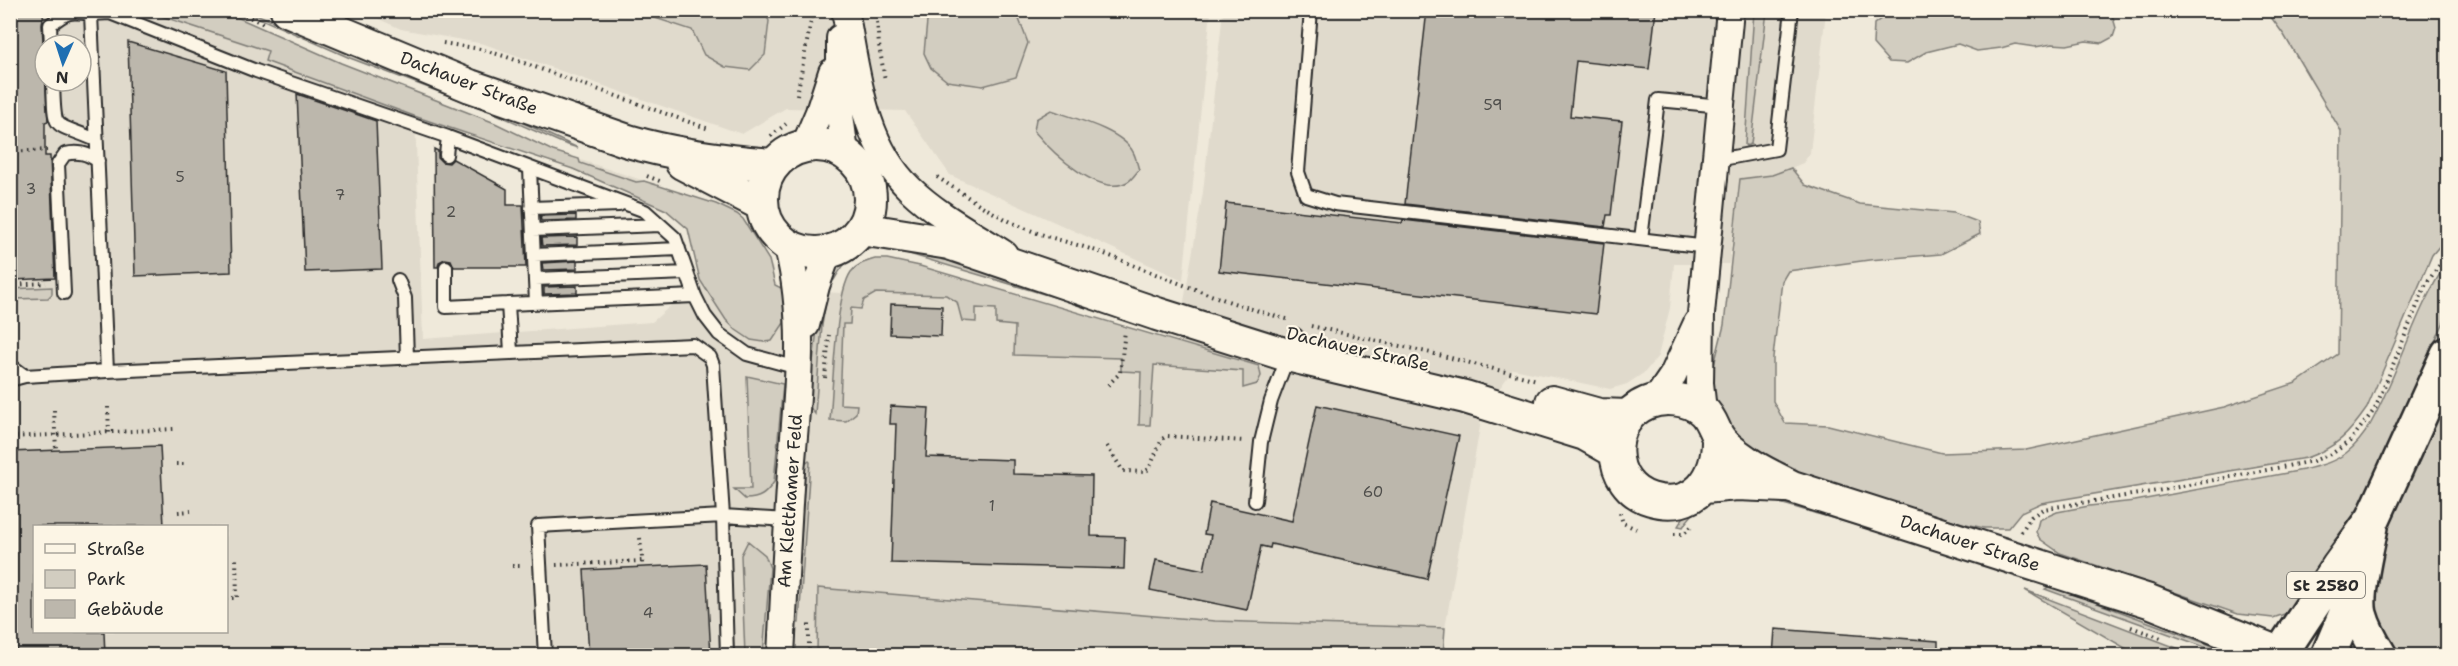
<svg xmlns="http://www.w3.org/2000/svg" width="2458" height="666" font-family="'Shantell Sans',sans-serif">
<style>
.built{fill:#e0dacc;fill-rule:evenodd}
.green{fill:#d2cdc0;stroke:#7e7c76;stroke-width:1.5}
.building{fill:#bcb7ac;stroke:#2b2b2b;stroke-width:1.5}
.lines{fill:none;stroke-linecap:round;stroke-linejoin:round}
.service-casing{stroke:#2b2b2b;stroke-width:16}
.minor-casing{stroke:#2b2b2b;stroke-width:30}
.tertiary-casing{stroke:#2b2b2b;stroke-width:36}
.trunk-casing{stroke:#2b2b2b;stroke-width:38}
.path{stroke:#2b2b2b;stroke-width:4;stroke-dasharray:1.5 4.5;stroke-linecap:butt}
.service{stroke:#fcf5e5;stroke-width:12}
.minor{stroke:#fcf5e5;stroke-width:26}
.tertiary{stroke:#fcf5e5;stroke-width:32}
.trunk{stroke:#fcf5e5;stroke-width:33}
.labels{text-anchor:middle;stroke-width:4.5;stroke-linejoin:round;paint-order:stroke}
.number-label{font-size:15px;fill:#4f4e4b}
.shield{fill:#fcf5e5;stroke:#6a6863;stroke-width:1.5}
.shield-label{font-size:16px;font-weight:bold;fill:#2b2b2b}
.street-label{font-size:18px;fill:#2b2b2b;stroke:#fcf5e5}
</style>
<rect width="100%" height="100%" fill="#efe9da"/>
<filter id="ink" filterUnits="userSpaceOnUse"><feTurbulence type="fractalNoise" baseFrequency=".0167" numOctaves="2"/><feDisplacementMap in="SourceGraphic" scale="12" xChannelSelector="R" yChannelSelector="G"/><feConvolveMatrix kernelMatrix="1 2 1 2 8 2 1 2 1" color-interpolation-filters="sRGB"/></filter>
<g filter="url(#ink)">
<path class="built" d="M10 11H223L341 63 495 123 553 151 730 209 743 219 767 256 773 269 775 285 785 290 841 293 851 272 857 265 875 259H887L920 266 1177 342 1203 192 1223 11H1826L1810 153 1803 163 1791 168 1772 175 1740 179 1729 264H1674L1670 308 1658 356 1645 372 1627 384 1610 389 1513 369 1493 398 1481 421 1445 628 1215 621 818 588 817 656 11 655ZM45 45H81V81H45ZM415 116 573 169 666 210 688 229 700 280 652 322 423 339ZM34 526H226V632H34Z
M361 11H1211L1183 280 950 175 905 111 786 108 742 134 484 44 401 29Z"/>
<path class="green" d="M156 11H223L341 63 495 123 553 151 579 159 580 163 636 182 644 181 716 204 737 214 743 219 769 260 775 285 785 290 784 323 772 341 764 342 751 340 736 330 726 320 700 280 688 229 666 210 573 169 414 116 265 61 268 51 155 14Z
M243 11H249L387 70 493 109 578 148 562 143 492 112 350 58Z
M634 11H764L769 21 765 55 750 70 725 67 704 55 692 30Z
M928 11H1016L1028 43 1016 77 983 86 947 81 931 68 924 53Z
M1754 11H1767L1751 144 1746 146 1745 145Z
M1892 11 1914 14 1942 11H2111L2116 28 2113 37 2102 43 2086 41 2067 45 2052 44 2035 47 2015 44 2001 48 1977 51 1958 44 1926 52 1907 63 1889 62 1873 44 1874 24Z
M2191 11H2447V237L2432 255 2367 408C2349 434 2337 447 2306 458L2041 503 2021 512 2008 528H1984L1966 524 1808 477 1767 459 1731 432 1712 393 1710 381 1724 325 1740 179 1772 175 1791 168 1805 185 1860 204 1954 213 1978 222 1980 234 1941 254 1869 260 1788 271 1782 281 1773 357V401L1785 423 1828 425 1942 453 2026 450 2224 407 2296 383 2338 354 2341 131 2284 35 2268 13Z
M1051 110C1073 118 1122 130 1133 152 1136 157 1137 164 1139 170 1136 173 1133 178 1129 181 1100 200 1051 151 1034 131L1036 119Z
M870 244 882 248C858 247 846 259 834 280L827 279C836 261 850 248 870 244Z
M899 247 1087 299 1125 318 899 251Z
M875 259H887L920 266 1259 366 1261 376 1257 384 1243 388V371L1154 365 1150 425H1139L1141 372 1121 371V358L1014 355 1015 326 996 324V309L976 308V322L962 321 957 302 946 295 876 293 864 300 861 309 851 308 850 324H843L840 404 857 405 856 413 846 421 830 420C833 389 835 295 851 272 857 264 865 262 875 259Z
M2447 263V315L2365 496 2326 567 2293 611 2273 618 2238 614 2060 553 2040 539 2036 532 2039 520 2057 512 2089 506 2135 501 2303 470C2318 466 2333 463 2346 453 2368 436 2379 408 2390 383 2408 343 2422 299 2447 263Z
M52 287V294L48 298 14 299 16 352 11 349V289Z
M826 295 827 296 822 325 815 414 808 405 809 394 819 314Z
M747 376 783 384 774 482C766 494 760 499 745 499L734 489H751Z
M2447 389V655H2402L2375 633 2374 566 2400 499Z
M809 461 810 462 799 623 791 622 802 467Z
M1726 493C1763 493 1802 506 1838 516 1876 527 1915 538 1953 550V553L1951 554C1907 540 1863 527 1818 514 1790 506 1757 494 1727 497 1709 498 1692 512 1683 527L1678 526C1687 508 1707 498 1726 493Z
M748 541 765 555 770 568 763 655H745L741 555Z
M2050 586 2057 588 2237 655H2227L2045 589Z
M818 588 1215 621 1445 628 1443 655H817Z
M2025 590 2195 655H2137Z"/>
<path class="building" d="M10 10H44L42 25 48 121 45 122V156H50L55 278 13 280 10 220Z
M1427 10H1656L1649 69 1576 61 1570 116 1622 121 1611 215H1607L1605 227 1405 204Z
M128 42 226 71 231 272 135 276Z
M297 94 376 121 382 269 305 272Z
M434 149 438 151V158L442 162 449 163 453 159 507 189V205H523L526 267H454L451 260 445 259 439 262 438 267H435Z
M1226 203 1402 223 1403 220 1604 243 1596 314 1219 271Z
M576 215V220L541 221 540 216Z
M577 237V245L542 246 541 238Z
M577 261V269L543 270 542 263Z
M577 286V293L544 294V287Z
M891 304 942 306 941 336 890 334Z
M1317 405 1459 436 1427 579 1271 544 1270 548 1261 546 1247 610 1150 590 1156 560 1204 570 1211 535 1204 534 1210 503 1292 521Z
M891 406 929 408 926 457 1013 460V474L1092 476 1091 536 1125 537 1124 569 891 563 896 424H890Z
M160 446 164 526H34V632H104L105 656H17L10 513V452Z
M706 564 711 656H589L584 570Z
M1775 629 1938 641V656H1773Z"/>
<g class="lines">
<g class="service-casing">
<path id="service" d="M1311 10 1298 172 1306 195 1335 204 1708 247
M51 45 50 25C67 11 70 11 91 14
M53 81C55 135 51 120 96 140
M446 155 448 137
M1717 160 1776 149 1792 10
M530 169 536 303
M531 208 619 205
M533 230 660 225
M1641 239 1658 100 1722 106
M534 255 679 249
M446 267V307L508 304
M535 279 687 273
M398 280 405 298 407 358
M64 293 58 164 65 154C78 151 87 153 98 161
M511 352 508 304 695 296
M10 365 25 376
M107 371 91 14 110 13 256 71 448 137 645 211 675 238 695 296 705 316 719 334 747 354 798 368
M10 380 25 376 107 371 693 345 710 357 713 365 723 516 788 520
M1255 501 1261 442 1271 401 1296 335
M545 656 538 526 723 516 727 656"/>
</g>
<g class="minor-casing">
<path id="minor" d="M845 10C857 72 862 143 910 189 937 215 973 234 1004 254
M840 38V115L845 153
M805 145 819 112 832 72
M806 325 816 286 828 252
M1656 400 1673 375 1697 323
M1703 411 1700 383 1701 314 1730 10
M781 656C784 594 787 533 791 472 797 397 807 322 788 248"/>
</g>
<g class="tertiary-casing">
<path id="tertiary" d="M287 10 470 86 628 141C675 155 724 161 772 165
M762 199a54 54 0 1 1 108 0a54 54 0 1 1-108 0Z
M682 163 761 204
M861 229 949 243 1157 314 1287 355 1465 397 1585 434 1615 451
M1552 402 1599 415 1628 416
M1718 437C1719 478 1695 512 1651 499 1606 486 1605 420 1647 403 1664 396 1689 398 1703 411 1710 417 1713 427 1717 435 1722 444 1735 454 1744 460 1758 471 1776 478 1792 487L2149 601 2286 656
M1704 487 1737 484 1785 486"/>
</g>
<g class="trunk-casing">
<path id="trunk" d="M2371 527C2367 548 2355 594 2360 614 2364 629 2372 643 2380 656
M2281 653 2338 567 2373 519 2448 354
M2328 656 2358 585"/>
</g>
<path class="path" d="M234 10 264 24
M876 10 879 45 885 80
M443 43 480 49 504 56 709 129
M797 95 813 10
M771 136 786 124
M10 152 47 150
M647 176 662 182
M937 177C966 196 995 216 1027 229 1054 240 1083 245 1110 256 1171 280 1226 303 1290 320
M755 230 765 244
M10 285 46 283
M1311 326 1431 353 1537 380
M825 378 829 335
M1108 385 1120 373 1125 331
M108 407 109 433
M54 410 56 450
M10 437 174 429
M1107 446 1123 471 1144 472 1149 469 1162 439 1167 436 1244 441
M176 464H188
M178 512 191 511
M1620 513 1623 523 1636 529
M2021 532 2031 517 2043 509 2157 491 2313 461 2333 453 2350 441 2375 409 2426 284 2448 253
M1674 534H1683L1691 527
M640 538 643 567
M556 565 642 561
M512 566H524
M226 598H237L236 559
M2131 627 2164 639
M809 656V622"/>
<use href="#service" class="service"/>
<use href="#minor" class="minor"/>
<use href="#tertiary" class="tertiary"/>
<use href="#trunk" class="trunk"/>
</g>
</g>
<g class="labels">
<g class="number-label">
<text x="1493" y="110">59</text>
<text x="180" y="182">5</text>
<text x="31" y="194">3</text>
<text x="340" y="200">7</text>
<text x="451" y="217">2</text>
<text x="1373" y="497">60</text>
<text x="992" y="511">1</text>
<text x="648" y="618">4</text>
</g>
<rect class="shield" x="2287" y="572" width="78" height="26" rx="4.5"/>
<g class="shield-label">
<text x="2326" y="591">St 2580</text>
</g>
<g class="street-label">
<text transform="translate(469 83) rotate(21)" y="6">Dachauer Straße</text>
<text transform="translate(1358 349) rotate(13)" y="6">Dachauer Straße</text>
<text transform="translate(790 501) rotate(-86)" y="6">Am Kletthamer Feld</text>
<text transform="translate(1970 543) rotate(18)" y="6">Dachauer Straße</text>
</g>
</g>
<rect width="2458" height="666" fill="none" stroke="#fcf5e5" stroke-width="36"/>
<rect x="18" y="18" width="2422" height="630" fill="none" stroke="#2b2b2b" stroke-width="2" filter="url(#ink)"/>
<rect x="33" y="525" width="195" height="108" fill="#fcf5e5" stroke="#a8a49b" stroke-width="1.5"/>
<rect x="45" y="544" width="30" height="9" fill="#fcf5e5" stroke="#a8a49b" stroke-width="1.5"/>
<text x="87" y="555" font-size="18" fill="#2b2b2b">Straße</text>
<rect x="45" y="570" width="30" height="18" fill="#d2cdc0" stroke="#a8a49b" stroke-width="1.5"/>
<text x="87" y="585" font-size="18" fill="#2b2b2b">Park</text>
<rect x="45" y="600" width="30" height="18" fill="#bcb7ac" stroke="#a8a49b" stroke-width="1.5"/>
<text x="87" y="615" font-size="18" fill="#2b2b2b">Gebäude</text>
<g transform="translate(63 63) rotate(183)"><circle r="28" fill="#fcf5e5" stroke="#a8a49b" stroke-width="1.5"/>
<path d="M0-4.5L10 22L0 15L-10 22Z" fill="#1f6fb2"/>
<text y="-9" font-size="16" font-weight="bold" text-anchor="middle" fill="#2b2b2b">N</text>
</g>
</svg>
